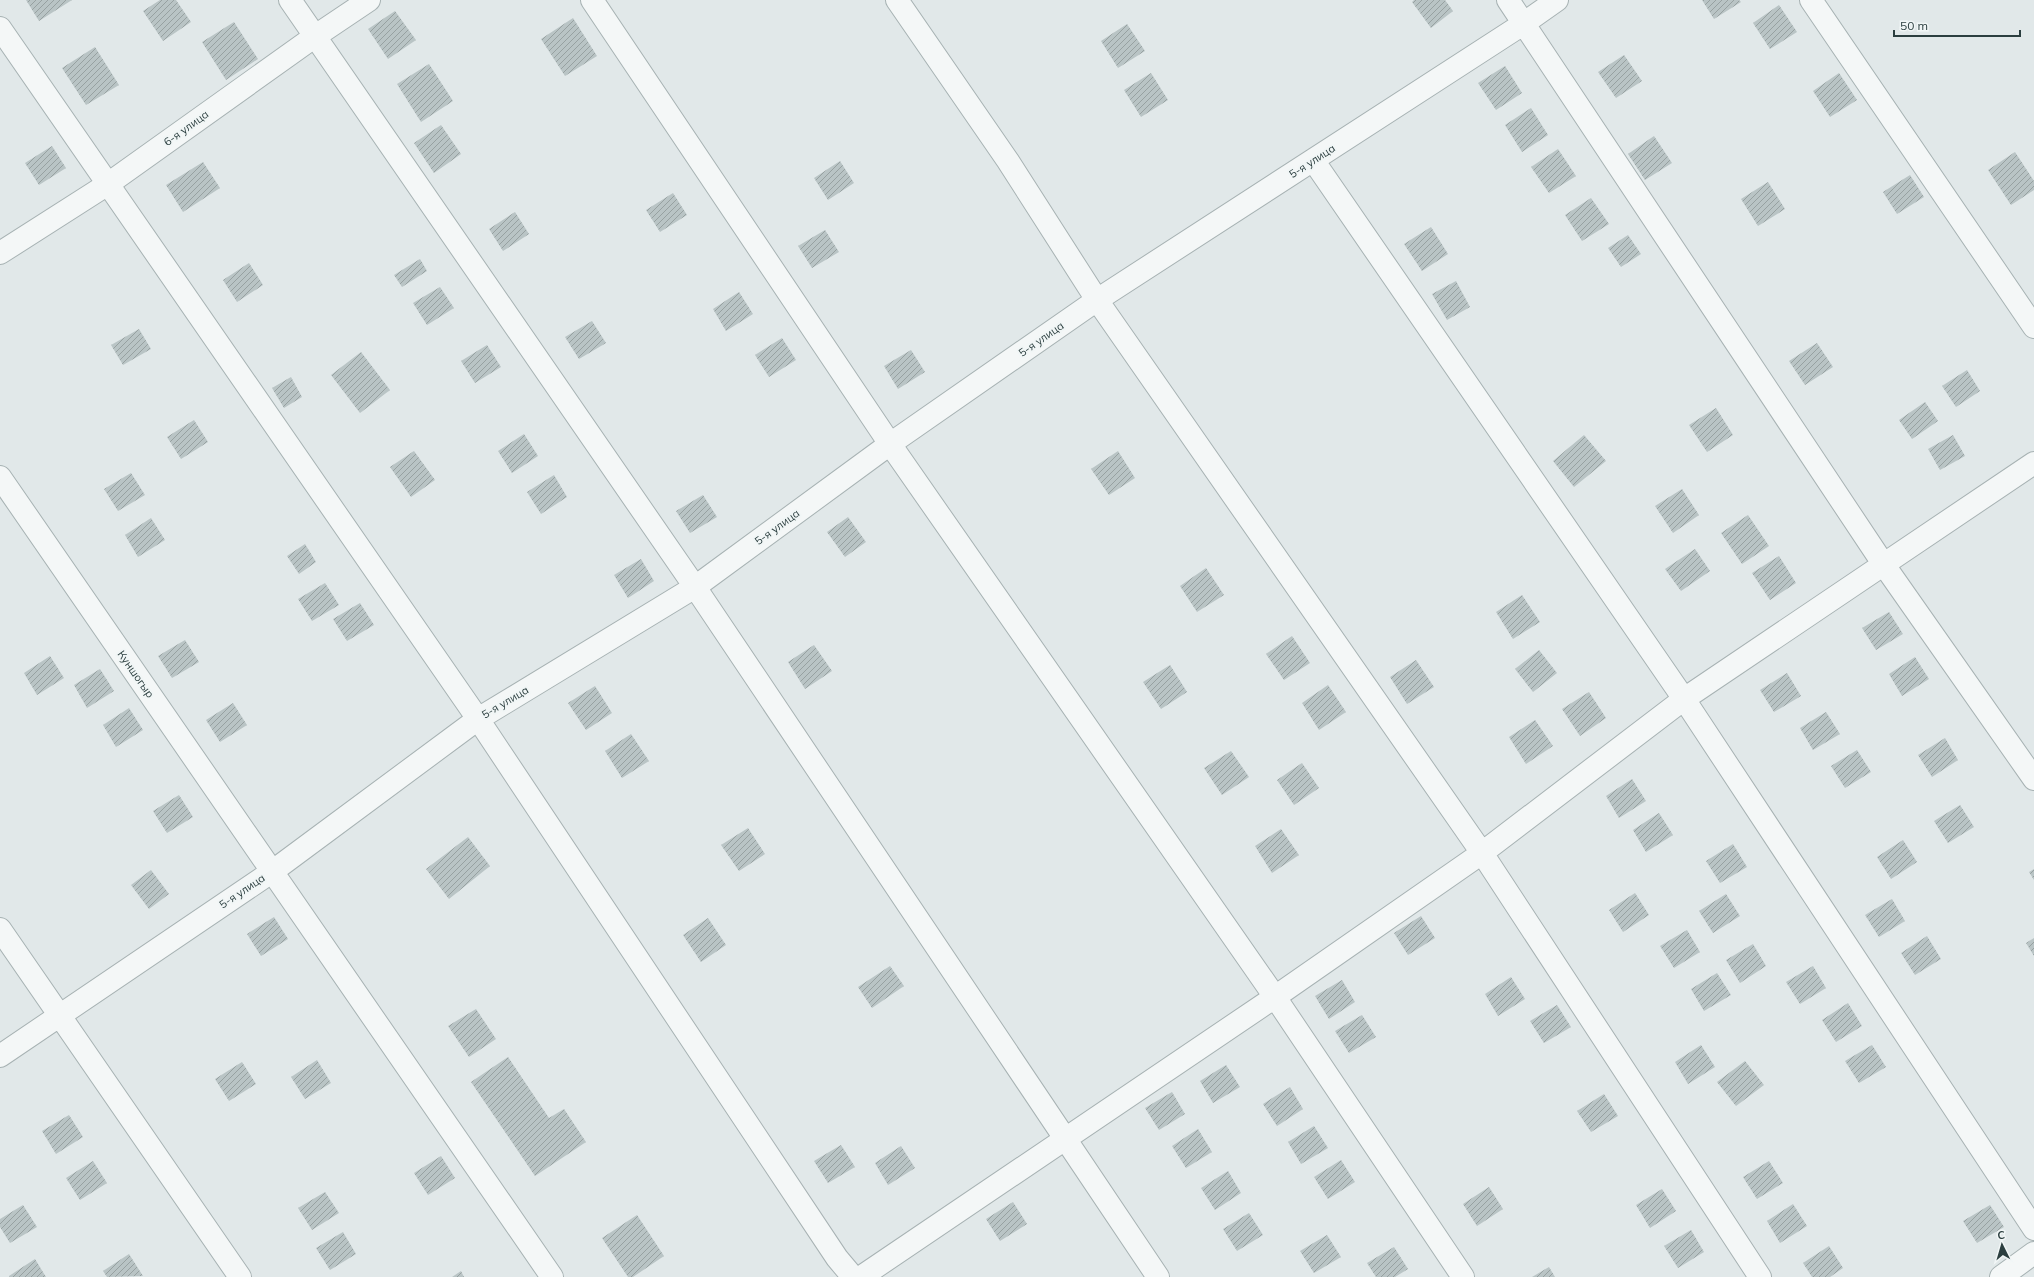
<svg xmlns="http://www.w3.org/2000/svg" width="2034" height="1277" font-family="Mulish,sans-serif">
<style>
.building{fill:url(#building-hatch)}
.lines{fill:none;stroke-linecap:round;stroke-linejoin:round}
.minor-casing{stroke:#a7b2b3;stroke-width:24}
.minor{stroke:#f4f7f7;stroke-width:22}
.labels{text-anchor:middle;stroke-width:4;stroke-linejoin:round;paint-order:stroke}
.street-label{font-size:11px;fill:#2b3e3f;stroke:#f1f6f6}
</style>
<defs>
<pattern id="building-hatch" width="6" height="6" patternUnits="userSpaceOnUse"><rect width="6" height="6" fill="#b9c4c5"/><path d="M-1 1l2-2M0 6l6-6M5 7l2-2" fill="none" stroke="#97a1a1"/></pattern>
</defs>
<rect width="100%" height="100%" fill="#e1e8e9"/>
<path class="building" d="M26 0H72L39 21Z
M160 0H176L191 22 163 41 143 11Z
M1414 0H1445L1453 11 1431 28 1412 2Z
M1702 0H1739L1741 2 1714 19Z
M1779 5 1797 32 1770 49 1753 23Z
M395 11 416 40 388 59 368 29Z
M573 18 597 56 565 76 541 39Z
M234 22 258 59 226 80 202 42Z
M1127 24 1145 51 1118 68 1101 41Z
M95 47 119 85 86 105 62 68Z
M1624 55 1642 81 1616 98 1598 72Z
M429 64 453 101 421 122 397 84Z
M1505 66 1522 93 1496 110 1478 83Z
M1151 73 1168 100 1141 117 1124 90Z
M1839 73 1857 100 1830 117 1813 91Z
M1531 108 1548 135 1522 152 1505 125Z
M441 125 461 154 434 173 414 143Z
M1654 136 1672 163 1645 180 1628 154Z
M52 146 66 168 39 185 25 163Z
M1558 149 1576 176 1549 193 1531 167Z
M2015 152 2034 181V190L2011 205 1988 170Z
M840 161 854 183 828 200 814 178Z
M203 162 220 188 183 212 166 185Z
M1910 175 1924 197 1897 214 1883 192Z
M1768 182 1785 209 1758 226 1741 199Z
M673 193 687 215 660 232 646 210Z
M1591 198 1609 224 1582 241 1565 215Z
M515 212 529 234 503 251 489 229Z
M1431 227 1448 254 1422 271 1404 244Z
M825 230 839 252 812 268 798 246Z
M1628 235 1641 254 1621 267 1608 248Z
M420 259 427 271 402 287 394 275Z
M249 263 263 285 237 302 223 280Z
M1456 281 1470 307 1447 320 1432 294Z
M440 287 454 308 427 325 413 303Z
M739 292 753 314 726 331 713 309Z
M592 321 606 343 579 359 565 337Z
M139 329 151 349 123 365 111 345Z
M782 338 796 360 769 377 755 355Z
M1817 343 1833 367 1805 385 1789 361Z
M487 345 501 367 475 383 461 361Z
M911 350 925 372 898 389 884 366Z
M361 352 390 390 360 413 331 375Z
M1967 370 1980 391 1956 407 1942 386Z
M291 377 302 397 284 408 272 388Z
M1925 402 1938 421 1912 439 1899 420Z
M1716 408 1733 435 1707 452 1689 425Z
M194 420 208 442 181 459 167 437Z
M524 434 538 456 512 473 498 451Z
M1584 435 1606 461 1574 487 1553 461Z
M1953 435 1965 456 1940 470 1928 449Z
M414 451 435 480 411 497 390 467Z
M1118 451 1135 478 1109 495 1091 469Z
M131 473 145 495 118 511 104 489Z
M554 475 567 497 541 514 527 492Z
M1682 489 1699 515 1673 533 1655 506Z
M703 495 717 517 690 533 676 511Z
M1748 515 1769 546 1742 564 1721 533Z
M848 517 866 542 845 557 827 532Z
M151 518 165 540 138 557 125 535Z
M305 544 316 562 299 574 287 556Z
M1695 549 1710 571 1681 591 1665 569Z
M1779 556 1796 583 1770 600 1752 573Z
M641 559 654 581 628 598 614 575Z
M1206 568 1224 595 1197 612 1180 586Z
M325 583 339 605 312 621 298 599Z
M1522 595 1540 622 1513 639 1496 612Z
M360 603 374 625 347 641 333 619Z
M1889 612 1903 634 1876 650 1862 628Z
M1292 636 1310 663 1284 680 1266 654Z
M185 640 199 662 172 678 158 656Z
M814 645 832 671 805 689 788 662Z
M1539 650 1557 673 1533 692 1515 669Z
M50 656 64 678 37 695 24 673Z
M1915 657 1929 679 1902 696 1889 674Z
M1416 660 1434 687 1407 704 1390 677Z
M1170 665 1187 692 1161 709 1143 682Z
M100 669 114 691 87 708 74 685Z
M1787 673 1801 696 1774 712 1760 690Z
M1328 685 1346 712 1319 730 1302 703Z
M595 686 612 713 586 730 568 703Z
M1589 692 1606 718 1580 736 1562 709Z
M233 703 247 725 220 742 206 720Z
M129 708 143 730 116 747 103 725Z
M1826 712 1840 734 1813 750 1800 728Z
M1535 720 1553 746 1526 764 1509 737Z
M631 734 649 761 622 778 605 751Z
M1945 738 1958 760 1932 777 1918 755Z
M1857 750 1871 772 1845 788 1831 766Z
M1231 751 1249 777 1222 795 1204 768Z
M1302 763 1319 788 1294 805 1277 780Z
M1632 779 1646 801 1619 818 1606 796Z
M179 795 193 817 167 833 153 811Z
M1960 805 1974 827 1948 843 1934 821Z
M1659 813 1673 835 1646 852 1633 830Z
M748 828 765 854 739 871 721 845Z
M1281 829 1299 855 1272 873 1255 846Z
M468 837 490 866 449 899 426 869Z
M1903 840 1917 862 1891 879 1877 857Z
M1733 844 1747 867 1720 883 1706 861Z
M2034 869V880L2029 872Z
M151 870 169 894 149 909 131 885Z
M1635 893 1649 915 1623 932 1609 910Z
M1726 894 1740 916 1713 933 1699 911Z
M1892 899 1905 921 1879 937 1865 915Z
M1421 916 1435 938 1408 955 1394 933Z
M274 917 288 939 261 956 247 934Z
M708 918 726 945 701 962 683 935Z
M1687 930 1700 952 1674 968 1660 946Z
M1927 936 1941 959 1915 975 1901 953Z
M2034 938V956L2026 943Z
M1753 944 1766 966 1740 983 1726 960Z
M890 966 904 986 872 1008 858 987Z
M1813 966 1826 988 1800 1004 1786 982Z
M1717 973 1731 995 1704 1011 1691 989Z
M1511 977 1525 999 1498 1016 1485 994Z
M1342 980 1355 1002 1329 1019 1315 996Z
M1848 1003 1862 1026 1836 1042 1822 1020Z
M1557 1005 1571 1027 1544 1043 1530 1021Z
M476 1009 496 1039 469 1057 448 1026Z
M1362 1015 1376 1037 1349 1053 1335 1031Z
M1701 1045 1715 1067 1688 1084 1675 1062Z
M1872 1045 1886 1067 1859 1083 1845 1061Z
M508 1057 549 1118 564 1109 586 1142 535 1176 471 1082Z
M317 1060 331 1083 305 1099 291 1077Z
M1745 1061 1764 1085 1736 1106 1717 1082Z
M242 1062 256 1084 229 1101 215 1079Z
M1226 1065 1240 1087 1213 1103 1200 1081Z
M1290 1087 1303 1109 1277 1126 1263 1104Z
M1172 1092 1185 1114 1159 1130 1145 1108Z
M1604 1094 1618 1116 1591 1132 1577 1111Z
M69 1115 83 1137 56 1154 42 1131Z
M1314 1126 1328 1148 1301 1164 1288 1142Z
M1198 1129 1212 1152 1186 1168 1172 1146Z
M841 1145 855 1167 828 1183 814 1161Z
M901 1146 915 1168 888 1185 875 1163Z
M441 1156 455 1178 428 1195 414 1173Z
M1341 1160 1355 1182 1328 1199 1314 1177Z
M93 1161 107 1183 80 1200 66 1178Z
M1769 1161 1783 1183 1757 1199 1743 1177Z
M1228 1171 1241 1193 1215 1210 1201 1188Z
M1489 1187 1503 1209 1477 1226 1463 1204Z
M1662 1189 1676 1211 1650 1228 1636 1205Z
M325 1192 339 1213 312 1230 298 1208Z
M1013 1202 1027 1224 1000 1241 986 1219Z
M1793 1204 1807 1226 1780 1243 1767 1221Z
M23 1205 37 1227 10 1243 0 1227V1219Z
M1990 1205 2004 1227 1977 1243 1963 1221Z
M1249 1213 1263 1235 1237 1251 1223 1229Z
M637 1215 664 1256 633 1277H628L602 1238Z
M1691 1230 1704 1252 1678 1268 1664 1246Z
M343 1232 356 1254 330 1270 316 1248Z
M1327 1235 1341 1257 1314 1273 1300 1251Z
M1829 1246 1843 1268 1830 1277H1812L1803 1263Z
M1394 1247 1408 1269 1395 1277H1376L1367 1263Z
M129 1254 143 1276 107 1277 103 1271Z
M35 1259 46 1277H9V1276Z
M1549 1267 1555 1277H1532Z
M461 1271 464 1277H452Z"/>
<g class="lines">
<g class="minor-casing">
<path id="minor" d="M290 0 695 587 1158 1277
M592 0 890 444 1275 997 1463 1277
M897 0 1008 161 1097 300 1482 853 1760 1277
M1508 0 1884 565 2034 779
M1811 0 2034 327
M0 28 478 719 837 1258 853 1277
M1313 160 1684 699 2034 1229
M0 253 108 184 314 37 369 0
M0 477 552 1277
M0 929 240 1277
M0 1056 273 871 478 719 695 587 890 444 1097 300 1523 24 1557 0
M861 1277 1275 997 1482 853 1684 699 2034 463
M2001 1277 2034 1253"/>
</g>
<use href="#minor" class="minor"/>
</g>
<g class="labels">
<g class="street-label">
<text transform="translate(186 128) rotate(-36)" y="4">6-я улица</text>
<text transform="translate(1312 161) rotate(-33)" y="4">5-я улица</text>
<text transform="translate(1041 339) rotate(-35)" y="4">5-я улица</text>
<text transform="translate(777 527) rotate(-36)" y="4">5-я улица</text>
<text transform="translate(136 674) rotate(55)" y="4">Куншогыр</text>
<text transform="translate(505 702) rotate(-31)" y="4">5-я улица</text>
<text transform="translate(242 891) rotate(-34)" y="4">5-я улица</text>
</g>
</g>
<g transform="translate(2002 1245) rotate(355)" stroke="#f1f6f6" stroke-width="3" paint-order="stroke">
<path d="M0-3L7 15L0 10L-7 15Z" fill="#2b3e3f"/>
<text y="-6" font-size="11" font-weight="bold" text-anchor="middle" fill="#2b3e3f">С</text>
</g>
<path d="M1894 30v6h126v-6" fill="none" stroke="#2b3e3f" stroke-width="2"/>
<text x="1900" y="30" font-size="12" fill="#2b3e3f" stroke="#f1f6f6" stroke-width="3" paint-order="stroke">50 m</text>
</svg>
